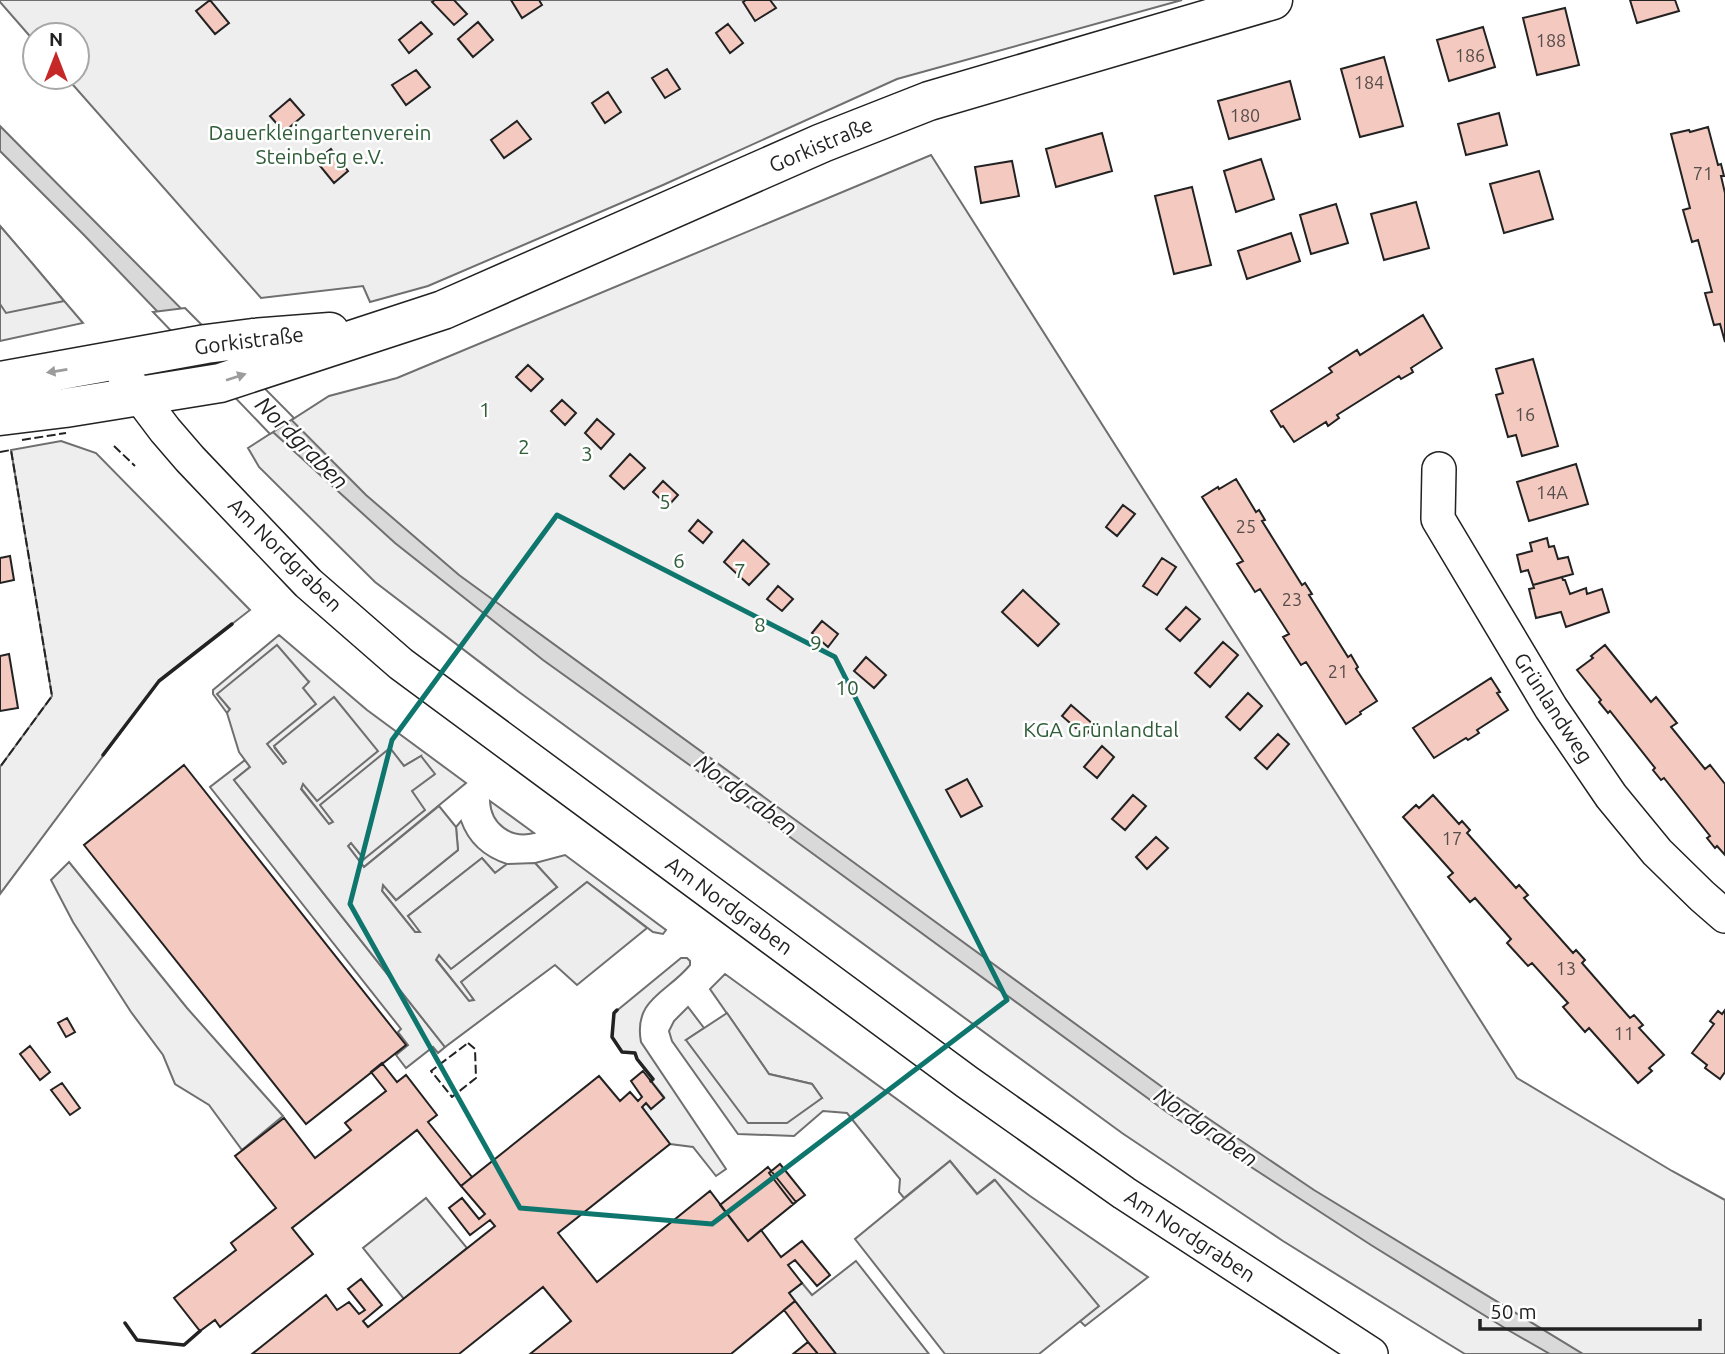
<svg xmlns="http://www.w3.org/2000/svg" width="1725" height="1354" font-family="Ubuntu,sans-serif">
<style>
.green{fill:#eee;stroke:#6f6f6f;stroke-width:2}
.parking{fill:#ededed;stroke:#6f6f6f;stroke-width:2}
.water{fill:#d9d9d9;stroke:#6f6f6f;stroke-width:2}
.pier{fill:#fff;stroke:#6f6f6f;stroke-width:2}
.building{fill:#f3c9c0;stroke:#222;stroke-width:2}
.lines{fill:none;stroke-linecap:round;stroke-linejoin:round}
.minor-casing{stroke:#222;stroke-width:36}
.major-casing{stroke:#222;stroke-width:41}
.minor{stroke:#fff;stroke-width:33}
.major{stroke:#fff;stroke-width:38}
.fence{stroke:#222;stroke-width:2;stroke-dasharray:9 3.5;stroke-linecap:butt}
.wall{stroke:#222;stroke-width:3.5}
.oneway{fill:#9c9c9c}
.marked{fill:none;stroke:#0f766e;stroke-width:5;stroke-linejoin:round}
.labels{text-anchor:middle;stroke-width:5;stroke-linejoin:round;paint-order:stroke}
.number-label{font-size:18px;fill:#564c4a}
.park-label{font-size:21px;fill:#2f5e38;stroke:#fff}
.street-label{font-size:21px;fill:#222;stroke:#fff}
.water-label{font-size:23px;font-style:italic;fill:#222;stroke:#fff}
</style>
<rect width="100%" height="100%" fill="#fff"/>
<path class="green" d="M0 0H1182L897 79 663 185 428 286 370 302 363 286 261 298 66 77H77V35H35V42L0 2Z
M931 155 1517 1078 1672 1171 1725 1200V1354H1465L1442 1340 1283 1241 1122 1133 519 692 375 582 259 467 248 448 329 396 397 378Z
M0 226 83 323 0 341Z
M61 441 96 453 250 610 159 681 0 894V767L52 696 11 450Z
M279 635 367 710 466 783 364 867 348 846 351 842 364 859 412 791 421 756 404 766 390 749 321 806 334 823 329 824 301 788 303 783 317 800 274 747 287 762 283 764 267 744 302 688 308 682 218 694 230 710 227 713 213 694V690Z
M245 760 250 767 234 780 445 1047 438 1053 433 1047 406 1068 396 1055 408 1045 398 1032 401 1029 210 787Z
M490 801 534 833C511 839 491 824 490 801Z
M461 821C469 844 485 857 507 864L495 873 482 858 408 916 421 932H415L382 891 383 884 396 900 458 850 456 827Z
M565 855 666 930 663 934 653 932 587 882 462 982 474 1000 469 1001 436 959 439 955 452 968 557 887 535 863Z
M69 862 187 1008 283 1116 242 1150 209 1105 175 1084 163 1055 131 1012 73 922 51 880Z
M681 958H687L690 961V965C667 993 633 999 641 1042L726 1169 716 1176 693 1147 670 1144 642 1107 646 1103 664 1097 651 1081 652 1079 637 1059 635 1053 622 1052 612 1037 614 1013Z
M725 974 1030 1196 1148 1277 1085 1326 1080 1321 1098 1306 994 1180 977 1194 950 1161 904 1198 899 1192 900 1179 847 1113 823 1111 794 1136 738 1134 672 1041 669 1031 674 1021 688 1007 704 1028 686 1040 821 1097 812 1084 769 1074 710 989Z"/>
<path class="parking" d="M0 226 32 263 64 301 6 313 0 304Z
M277 645 309 682 303 688 316 704 267 744 283 764 286 762 274 746 334 697 378 751 317 801 303 784 301 789 329 824 333 822 320 805 390 748 404 766 421 756 435 774 412 791 425 810 364 859 351 843 348 846 364 867 439 806 456 827 458 850 396 900 383 885 382 891 415 932H420L408 916 482 858 495 873 507 864 535 863 557 887 451 969 439 955 436 960 469 1001 474 1000 461 982 587 882 647 928 577 985 555 965 445 1047 234 780 250 767 239 752 227 713 230 709 217 694Z
M727 1013 769 1074 812 1084 822 1098 787 1123H748L686 1040Z
M950 1161 977 1194 995 1180 1099 1306 1039 1354H945L855 1239Z
M426 1198 467 1248 404 1299 363 1248Z
M856 1261 929 1354H836L789 1293 802 1283 812 1295Z"/>
<path class="water" d="M0 126 366 495 459 575 1169 1092 1314 1190 1583 1354H1550L1508 1330 1371 1245 1168 1113 790 837 543 660 395 543 274 433 83 234 0 151Z"/>
<path class="pier" d="M185 308 294 418 270 434 153 312Z"/>
<path class="building" d="M210 0 229 23 215 34 196 11Z
M435 0H454L467 14 454 25 432 2Z
M511 0H539L542 5 522 18Z
M746 0H770L776 8 755 21 743 2Z
M1630 0H1675L1679 11 1637 23Z
M1565 8 1579 65 1537 75 1523 18Z
M421 22 432 34 409 53 399 40Z
M478 22 493 40 473 57 458 39Z
M728 24 743 43 730 53 716 33Z
M1483 27 1495 67 1449 81 1437 40Z
M1384 57 1403 126 1360 137 1341 69Z
M667 69 680 89 665 98 652 78Z
M416 70 430 87 406 105 392 85Z
M1290 81 1300 119 1229 139 1218 101Z
M608 92 621 112 605 123 592 103Z
M290 99 304 115 284 132 270 116Z
M1499 113 1507 145 1466 155 1458 124Z
M517 121 531 139 504 158 491 140Z
M1708 127 1718 165 1721 164 1724 176H1721L1725 193V342L1720 324 1714 325 1705 293 1712 292 1698 240 1692 242 1683 210 1690 208 1671 134 1689 130 1690 132Z
M1102 133 1112 171 1056 187 1046 149Z
M331 149 348 171 334 183 316 161Z
M1261 159 1274 199 1236 212 1224 171Z
M1012 161 1019 196 981 203 975 167Z
M1539 171 1553 219 1504 233 1490 184Z
M1192 187 1211 265 1174 274 1155 196Z
M1416 202 1429 248 1384 260 1371 214Z
M1336 204 1348 243 1311 254 1300 215Z
M1291 233 1300 261 1247 279 1238 251Z
M1423 315 1442 348 1411 368 1413 372 1401 379 1399 376 1337 415 1339 418 1328 426 1326 422 1294 442 1283 426 1281 427 1271 411 1332 372 1329 368 1357 350 1360 355Z
M1533 359 1558 446 1522 456 1516 435 1508 437 1496 395 1503 393 1496 369Z
M528 365 543 379 531 391 516 377Z
M562 400 576 413 565 425 551 411Z
M597 419 614 434 601 449 585 433Z
M630 454 645 468 624 489 610 476Z
M1576 464 1588 504 1529 521 1517 482Z
M1236 479 1256 512 1259 510 1265 520 1262 521 1302 585 1305 583 1312 594 1309 595 1348 657 1351 655 1358 667 1356 669 1377 701 1360 712 1361 714 1346 724 1306 662 1301 665 1283 637 1289 634 1260 589 1255 592 1237 564 1243 561 1202 497 1218 487 1219 489Z
M663 481 678 495 668 506 653 492Z
M1123 505 1135 514 1117 536 1106 527Z
M698 520 712 532 703 543 689 531Z
M1547 538 1549 547 1554 546 1558 559 1568 557 1573 574 1533 585 1528 570 1521 572 1517 555 1532 551 1530 543Z
M743 540 769 564 749 585 724 562Z
M10 556 14 580 0 583V558Z
M1162 558 1176 567 1157 595 1143 586Z
M1562 577 1563 580H1565L1570 594 1586 588 1587 594 1602 589 1609 612 1566 627 1561 612 1536 618 1529 589 1534 588 1533 585Z
M778 586 793 599 782 611 767 599Z
M1023 590 1059 624 1038 646 1002 612Z
M1186 607 1200 619 1180 641 1166 629Z
M822 621 838 634 828 647 812 633Z
M1223 642 1238 655 1210 687 1195 673Z
M1605 645 1651 702 1656 697 1677 723 1671 727 1705 769 1710 765 1725 784V855L1717 846 1715 848 1707 838 1710 836 1664 778 1661 780 1653 770 1655 768 1610 711 1608 713 1599 702 1601 700 1577 670 1593 658 1591 656Z
M9 654 18 708 0 711V656Z
M866 657 886 675 874 688 854 671Z
M1491 678 1500 692 1497 693 1508 710 1477 730 1479 733 1468 740 1466 738 1434 758 1413 728Z
M1248 693 1262 706 1240 730 1226 717Z
M1071 705 1094 725 1085 736 1062 716Z
M1278 734 1289 744 1267 769 1255 758Z
M1102 746 1114 757 1097 778 1084 767Z
M184 765 406 1045 306 1124 84 845Z
M967 779 982 806 961 817 946 790Z
M1133 795 1146 806 1125 830 1112 819Z
M1433 795 1459 824 1462 821 1470 830 1467 833 1516 888 1519 885 1528 895 1524 898 1573 953 1576 950 1585 960 1582 963 1630 1018 1634 1015 1643 1025 1639 1028 1664 1055 1649 1068 1652 1071 1638 1083 1589 1028 1585 1032 1563 1007 1568 1003 1532 963 1528 966 1507 943 1511 939 1475 898 1470 902 1448 877 1453 873 1403 817 1416 805 1419 808Z
M1156 837 1168 848 1147 869 1136 857Z
M1725 1010V1072L1720 1079 1705 1068 1707 1065 1692 1053 1714 1024 1710 1021 1718 1011 1722 1014Z
M67 1018 75 1032 66 1037 58 1023Z
M30 1046 50 1072 40 1080 20 1054Z
M382 1063 397 1082 406 1075 437 1115 428 1122 472 1177 461 1186 417 1130 292 1228 313 1254 220 1327 215 1320 200 1331 174 1298 236 1250 231 1243 276 1208 235 1156 284 1118 315 1158 351 1130 345 1123 386 1091 371 1072Z
M643 1071 664 1098 651 1109 646 1103 642 1107 670 1144 558 1233 597 1282 710 1191 748 1241 761 1230 781 1257 802 1241 830 1275 817 1286 795 1260 788 1265 802 1283 789 1293 795 1301 731 1354H530L571 1321 543 1287 459 1354H252L326 1295 337 1310 349 1302 359 1314 365 1310 348 1289 361 1279 382 1305 363 1321 368 1327 495 1226 490 1220 470 1235 449 1208 462 1198 479 1219 485 1214 461 1186 599 1076 620 1101 630 1092 638 1101 642 1097 631 1081Z
M62 1083 80 1108 70 1115 51 1090Z
M780 1164 805 1195 793 1204 769 1173Z
M768 1167 796 1202 748 1241 720 1205Z
M795 1301 836 1354H818L808 1342 784 1310Z
M808 1342 818 1354H793Z"/>
<g class="lines">
<g class="minor-casing">
<path id="minor" d="M125 377 165 430 190 459 308 583 401 664 967 1082 1124 1193 1371 1354
M1439 469 1438 519 1551 708 1611 796 1657 852 1702 896 1725 916"/>
</g>
<g class="major-casing">
<path id="major" d="M0 381 206 344 253 338 330 332
M0 416 65 408 220 383 443 310 822 143 929 101 1273 0"/>
</g>
<use href="#minor" class="minor"/>
<use href="#major" class="major"/>
<path class="fence" d="M22 440 66 433
M114 446 135 466
M0 452 11 450 52 696 0 767
M468 1043 475 1049 476 1078 452 1097 431 1071Z"/>
<path class="wall" d="M103 755 159 681 232 624
M617 1010 614 1013 612 1037 622 1052 635 1053 637 1059 653 1079 651 1081
M125 1323 137 1340 184 1345 200 1331"/>
</g>
<defs><path id="oneway-solid" d="M-6-.8H1V-3.2L6.5 0L1 3.2V.8H-6Z" transform="scale(1.75)"/></defs>
<g class="oneway">
<use href="#oneway-solid" transform="translate(57 371) rotate(171)"/>
<use href="#oneway-solid" transform="translate(236 377) rotate(-18)"/>
</g>
<path class="marked" d="M557 515 835 657 1007 1000 712 1224 520 1208 350 904 392 740Z"/>
<g class="labels">
<g class="number-label">
<text x="1551" y="47">188</text>
<text x="1470" y="62">186</text>
<text x="1369" y="89">184</text>
<text x="1245" y="122">180</text>
<text x="1703" y="180">71</text>
<text x="1525" y="421">16</text>
<text x="1552" y="499">14A</text>
<text x="1246" y="533">25</text>
<text x="1292" y="606">23</text>
<text x="1338" y="678">21</text>
<text x="1452" y="845">17</text>
<text x="1566" y="975">13</text>
<text x="1624" y="1040">11</text>
</g>
<g class="park-label">
<text x="320" y="140">Dauerkleingartenverein<tspan x="320" dy="24">Steinberg e.V.</tspan></text>
<text x="485" y="417">1</text>
<text x="524" y="454">2</text>
<text x="587" y="461">3</text>
<text x="665" y="509">5</text>
<text x="679" y="568">6</text>
<text x="740" y="578">7</text>
<text x="760" y="632">8</text>
<text x="816" y="650">9</text>
<text x="847" y="695">10</text>
<text x="1101" y="737">KGA Grünlandtal</text>
</g>
<g class="street-label">
<text transform="translate(821 145) rotate(-23)" y="7">Gorkistraße</text>
<text transform="translate(249 341) rotate(-7)" y="7">Gorkistraße</text>
<text transform="translate(285 555) rotate(45)" y="7">Am Nordgraben</text>
<text transform="translate(1553 708) rotate(57)" y="7">Grünlandweg</text>
<text transform="translate(729 906) rotate(36)" y="7">Am Nordgraben</text>
<text transform="translate(1190 1236) rotate(33)" y="7">Am Nordgraben</text>
</g>
<g class="water-label">
<text transform="translate(302 443) rotate(45)" y="8">Nordgraben</text>
<text transform="translate(746 795) rotate(36)" y="8">Nordgraben</text>
<text transform="translate(1206 1127) rotate(35)" y="8">Nordgraben</text>
</g>
</g>
<g transform="translate(56 56)"><circle r="33" fill="#ffffff" stroke="#a7a7a7" stroke-width="2"/>
<path d="M0-5L12 26L0 18L-12 26Z" fill="#c62828"/>
<text y="-10" font-size="19" font-weight="bold" text-anchor="middle" fill="#222222">N</text>
</g>
<path d="M1480 1319v10h220v-10" fill="none" stroke="#222222" stroke-width="3.5"/>
<text x="1490" y="1319" font-size="21" fill="#222222" stroke="#ffffff" stroke-width="5" paint-order="stroke">50 m</text>
</svg>
